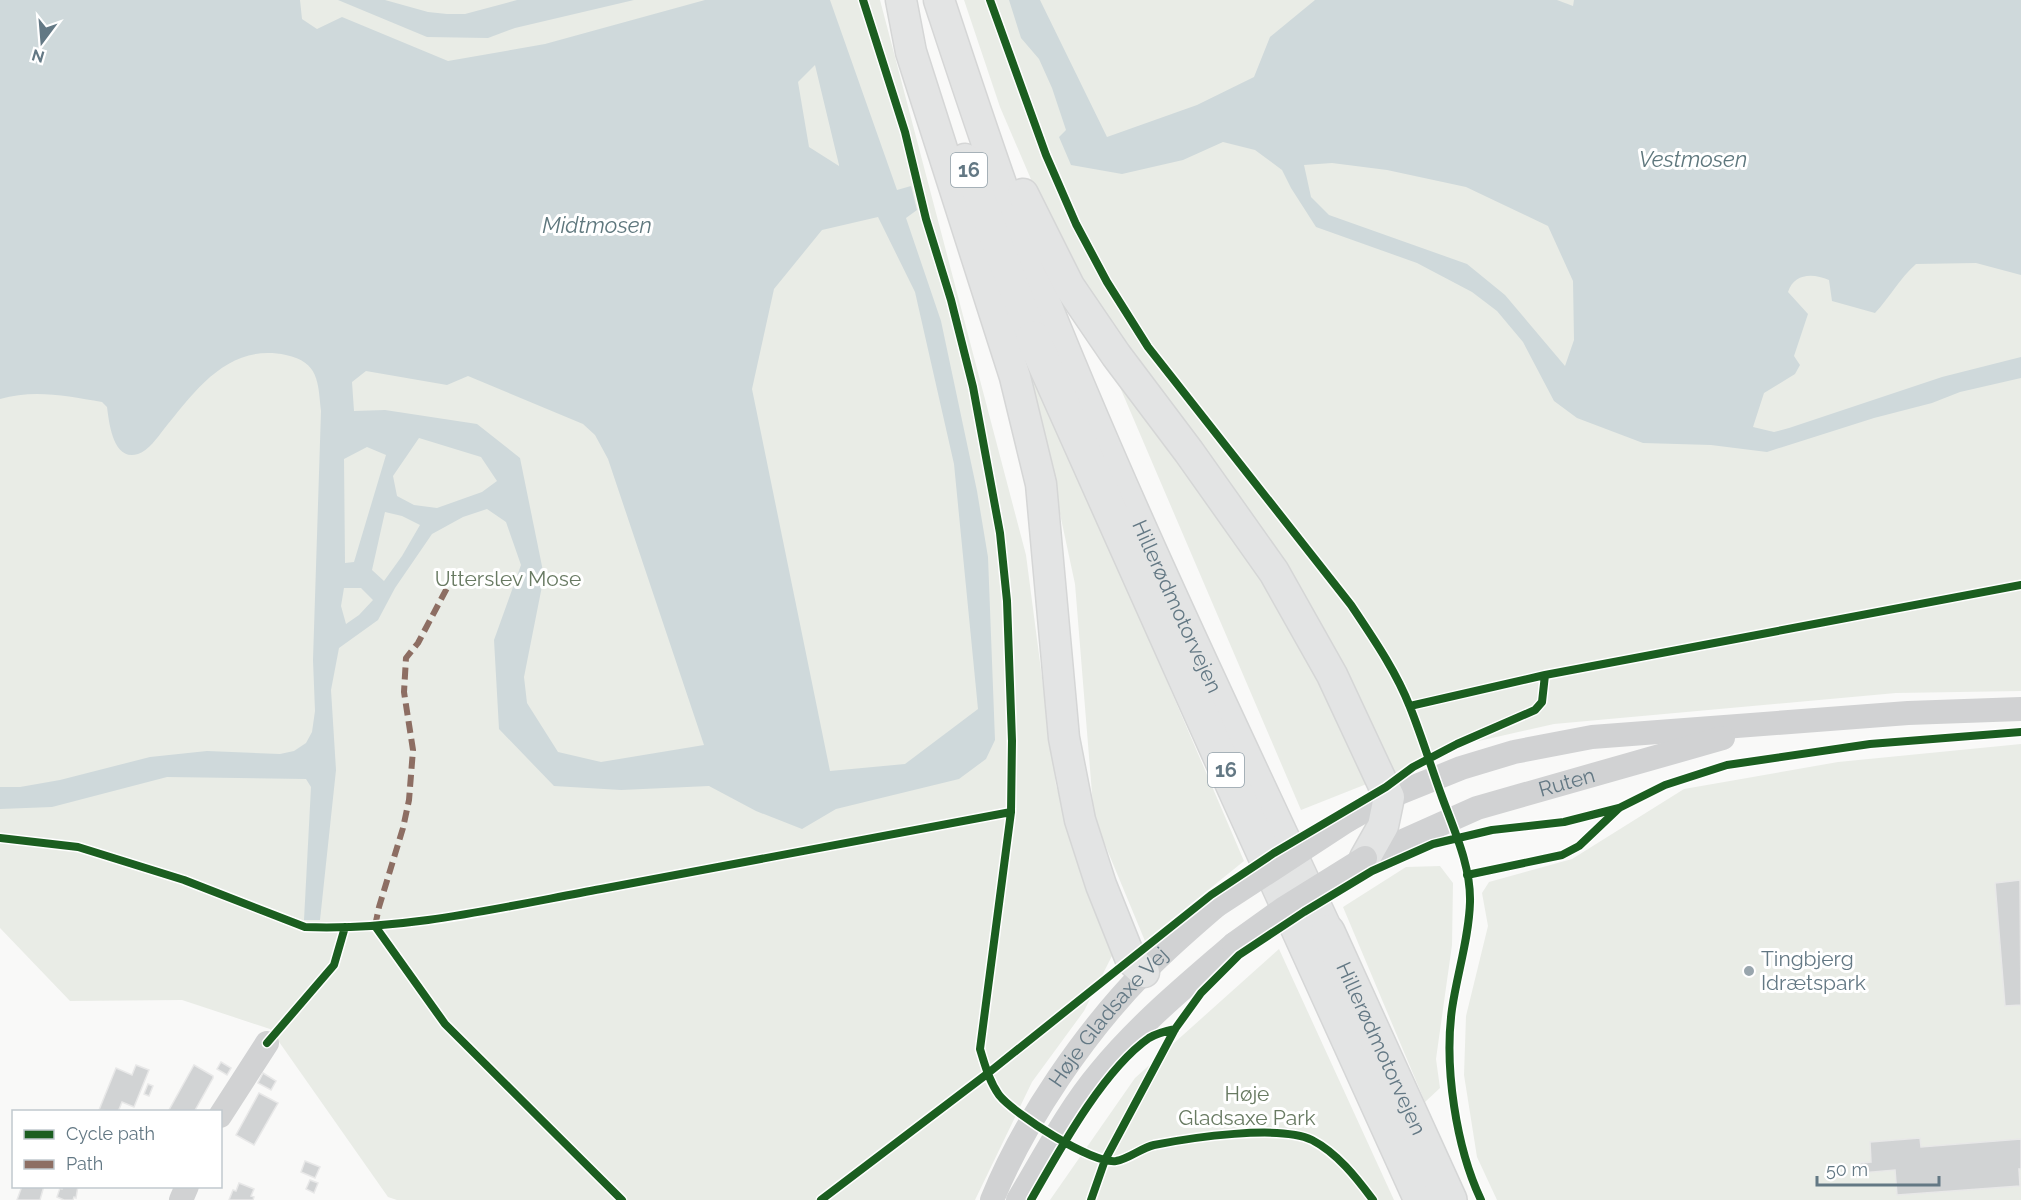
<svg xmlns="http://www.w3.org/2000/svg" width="2021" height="1200" font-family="Raleway,sans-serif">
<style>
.green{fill:#e9ece6}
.water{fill:#cfd9db;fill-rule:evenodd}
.building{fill:#d1d3d4;stroke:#e8e8e8;stroke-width:1.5}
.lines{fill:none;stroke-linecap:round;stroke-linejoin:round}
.major-casing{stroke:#d5d6d6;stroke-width:33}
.highway-casing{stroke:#d5d6d6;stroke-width:36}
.minor{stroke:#d1d2d3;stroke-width:24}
.major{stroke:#e3e4e4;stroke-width:30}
.highway{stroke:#e3e4e4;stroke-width:33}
.minor-bridge{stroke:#d1d2d3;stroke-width:24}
.quiet{stroke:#8d6e63;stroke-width:6;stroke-dasharray:12 6;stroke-linecap:butt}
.cycleway-casing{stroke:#fff;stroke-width:11}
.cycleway{stroke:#1b5e20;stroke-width:8}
.poi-dot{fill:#98a5ad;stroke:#fff;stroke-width:2}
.labels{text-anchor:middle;stroke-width:6;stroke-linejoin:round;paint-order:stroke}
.shield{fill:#fff;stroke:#92a0a9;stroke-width:1.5}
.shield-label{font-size:20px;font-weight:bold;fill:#637884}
.park-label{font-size:21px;fill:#687a62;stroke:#fff}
.street-label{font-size:21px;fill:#637884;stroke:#fff}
.poi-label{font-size:21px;fill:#637884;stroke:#fff;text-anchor:start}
.water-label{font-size:22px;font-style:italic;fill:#5e777d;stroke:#fff}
</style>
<rect width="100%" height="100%" fill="#f9f9f8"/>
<path class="green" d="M0 0H880L1026 555 1056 785 1077 855 1115 950 1084 1011 1032 1082 975 1200H397L388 1197 270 1029 182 1000 70 1001 0 928Z
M964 0H2021V691L1896 693 1554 724 1470 743 1301 810 1000 107Z
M1025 350 1244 861 1145 941 1094 818 1075 584Z
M2021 744V1200H1497L1477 1157 1464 1075 1466 1016 1488 926 1482 893 1489 882 1572 859 1684 789 1838 762Z
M1440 866 1453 883 1452 945 1436 1059 1440 1088 1425 1102 1343 907 1406 867Z
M1279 949 1394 1200H1050L1135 1078Z"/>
<path class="water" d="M0 0H300L302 19 317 29 342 17 448 61 545 44 705 0H830L897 190 911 186 917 210 906 218 941 321 977 491 988 557 995 740 986 759 959 779 836 809 802 829 756 811 709 786 621 790 554 786 499 729 494 640 521 565 506 522 487 509 463 517 432 534 395 588 378 620 339 648 331 690 336 770 320 920H304L311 787 306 779 167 777 52 807 0 809V787H20L60 780 150 757 207 751 280 754 294 751 306 743 312 732 315 711 313 660 321 411C318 382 319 362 286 355 228 343 196 390 164 429 157 438 149 450 138 454 113 462 109 422 107 407L102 402C67 396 34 389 0 399ZM815 65 839 165V166L809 147 798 82ZM878 217 915 292 954 464 978 709 905 764 830 771 752 389 774 289 822 230ZM366 371 447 385 468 376 583 424 595 435 608 459 704 745 601 762 558 752 527 703 524 677 544 576 520 458 477 424 385 410 354 411 352 382ZM419 438 481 457 497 481 482 492 437 508 414 505 397 496 393 476ZM367 447 386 455 354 562 345 563 344 459ZM385 512 402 516 420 525 402 556 384 581 372 570ZM344 588H361L373 600 359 615 346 624 341 606Z
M338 0H385L428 12 447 14H465L517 0H634L515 28 488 38 427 37Z
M1009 0H1040L1107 137 1197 105 1254 77 1270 37 1315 0H1557L1573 6 1574 0H2021V275L1976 263 1916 264C1900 278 1890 297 1875 313L1832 301 1829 280C1813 273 1794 273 1788 292L1808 314 1794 356 1800 365 1795 374 1764 393 1753 427 1774 432 1789 428 1942 377 2021 357V378L1960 392 1932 403 1874 418 1767 452 1711 445 1643 443 1577 418 1554 401 1523 342 1497 311 1472 292 1417 263 1316 227 1291 188 1282 170 1255 150 1223 142 1183 160 1122 174 1071 165 1059 137 1066 130 1052 88 1039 59 1021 38ZM1332 163 1387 170 1466 187 1548 226 1573 281 1574 340 1565 366 1505 295 1467 264 1329 215 1311 197 1304 165Z"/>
<path class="building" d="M2020 880 2021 1005 2005 1006 1995 883Z
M221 1062 231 1068 227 1075 217 1069Z
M136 1065 149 1070 134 1107 122 1102 118 1112 99 1110 116 1068 132 1075Z
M194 1065 213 1076V1078L194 1112H172L169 1110Z
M263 1073 276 1081 271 1090 258 1083Z
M148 1084 153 1086 149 1096 144 1094Z
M259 1093 278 1103 254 1145 236 1135Z
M1920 1138 1921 1147 2021 1139V1169H2019L2020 1186 1897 1195 1895 1170 1861 1173 1860 1163 1871 1162 1870 1142Z
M305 1161 320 1167 315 1178 301 1172Z
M310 1180 318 1183 314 1193 306 1189Z
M239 1183 254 1189 251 1196 254 1197 253 1200H229L233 1190 236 1191Z
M22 1186H44L40 1200H17Z
M63 1186H78L76 1198 74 1197 73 1200H64L57 1197 60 1188 62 1189Z"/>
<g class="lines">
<g class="major-casing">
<g id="major">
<path d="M901 0 911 52 1015 377 1041 484 1064 738 1080 820 1101 885 1131 960 1144 972"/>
<path id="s3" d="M939 0C968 88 997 177 1030 264 1119 491 1225 711 1328 932"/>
<path d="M965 159 1033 338"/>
<path d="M1023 194 1069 286 1116 355 1189 452 1274 572 1332 675 1389 797 1383 826 1365 858"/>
</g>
</g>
<g class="highway-casing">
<g id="highway">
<path d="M1033 338 1239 799 1421 1200"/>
<path id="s4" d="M1328 932 1450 1200"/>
</g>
</g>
<g class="minor">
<path d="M1348 820 1389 797 1461 768 1514 752 1592 737 1908 713 2021 709"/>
<path id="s1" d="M1365 858 1477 808 1723 738"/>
<path d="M220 1116 267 1043"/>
<path d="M181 1200 187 1186"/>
<path id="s2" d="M992 1200C1024 1121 1085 1032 1145 971 1167 948 1192 927 1216 906"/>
<path d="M1018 1200C1044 1157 1068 1110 1100 1072 1139 1024 1188 984 1234 944"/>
</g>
<use href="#major" class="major"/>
<use href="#highway" class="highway"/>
<path class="minor-bridge" d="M1216 906 1348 820
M1234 944 1283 909 1365 858"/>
<path class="quiet" d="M375 926 379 907 403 828 409 800 413 750 404 692 406 658 418 643 447 588"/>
<g class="cycleway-casing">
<path id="cycleway" d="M863 0 905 132 926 219 951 300 973 387 1000 533 1007 601 1012 741 1011 812 980 1049C985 1065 989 1081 999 1095 1014 1114 1092 1164 1116 1161 1129 1159 1141 1148 1154 1145 1189 1138 1280 1124 1312 1140 1337 1153 1356 1177 1373 1200
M990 0 1046 155 1076 224 1107 282 1148 347 1351 605C1373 638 1396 671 1410 707 1422 737 1431 767 1442 797 1454 830 1471 866 1470 902 1469 938 1457 974 1452 1009 1444 1067 1456 1147 1481 1200
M1410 706 1545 675 2021 585
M0 838 78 847 184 880 305 927C404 931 503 907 601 889 737 863 874 838 1011 812
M1467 875 1562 855 1579 846 1619 808 1665 785 1727 765 1870 744 2021 732
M375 926 445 1024 622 1200
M267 1043 334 965 345 927
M821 1200 987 1074 1211 895 1274 853 1386 787 1413 767 1457 744 1535 710 1542 702 1545 675
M1031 1200C1059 1151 1103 1070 1149 1038 1157 1033 1166 1031 1175 1029
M1091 1200 1105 1160 1175 1029 1201 993 1239 955 1304 912 1372 871 1433 844 1492 830 1564 822 1619 808"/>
</g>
<use href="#cycleway" class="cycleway"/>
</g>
<circle class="poi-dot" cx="1749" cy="971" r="6"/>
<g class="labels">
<g class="shield">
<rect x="951" y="153" width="36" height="34" rx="4.5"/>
<rect x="1208" y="753" width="36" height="34" rx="4.5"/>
</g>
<g class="shield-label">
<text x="969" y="177">16</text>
<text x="1226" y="777">16</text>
</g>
<g class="park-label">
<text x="508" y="586">Utterslev Mose</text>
<text x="1247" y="1101">Høje<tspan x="1247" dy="24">Gladsaxe Park</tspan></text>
</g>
<g class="street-label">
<text dy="7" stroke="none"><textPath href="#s3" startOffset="652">Hillerødmotorvejen</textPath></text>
<text dy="7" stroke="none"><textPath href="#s1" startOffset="216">Ruten</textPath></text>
<text dy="7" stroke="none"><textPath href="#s2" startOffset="218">Høje Gladsaxe Vej</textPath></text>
<text dy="7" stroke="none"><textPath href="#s4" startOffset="128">Hillerødmotorvejen</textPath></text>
</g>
<g class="poi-label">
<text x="1761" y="966">Tingbjerg<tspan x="1761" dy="24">Idrætspark</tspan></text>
</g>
<g class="water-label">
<text x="1693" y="167">Vestmosen</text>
<text x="597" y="233">Midtmosen</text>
</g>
</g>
<rect x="12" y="1110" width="210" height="78" fill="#ffffff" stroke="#c1c9ce" stroke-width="1.5"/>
<rect x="24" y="1130" width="30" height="9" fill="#1b5e20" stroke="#c1c9ce" stroke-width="1.5"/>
<text x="66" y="1140" font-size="18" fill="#637884">Cycle path</text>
<rect x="24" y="1160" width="30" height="9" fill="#8d6e63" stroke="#c1c9ce" stroke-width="1.5"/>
<text x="66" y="1170" font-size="18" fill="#637884">Path</text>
<g transform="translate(42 42) rotate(196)" stroke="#ffffff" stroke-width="4.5" paint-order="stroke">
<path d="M0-4.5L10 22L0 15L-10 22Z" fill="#637884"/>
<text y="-9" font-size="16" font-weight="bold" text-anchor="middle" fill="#637884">N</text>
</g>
<path d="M1817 1176v9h122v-9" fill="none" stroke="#637884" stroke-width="3"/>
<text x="1826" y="1176" font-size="18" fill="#637884" stroke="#ffffff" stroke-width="4.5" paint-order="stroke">50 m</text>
</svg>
